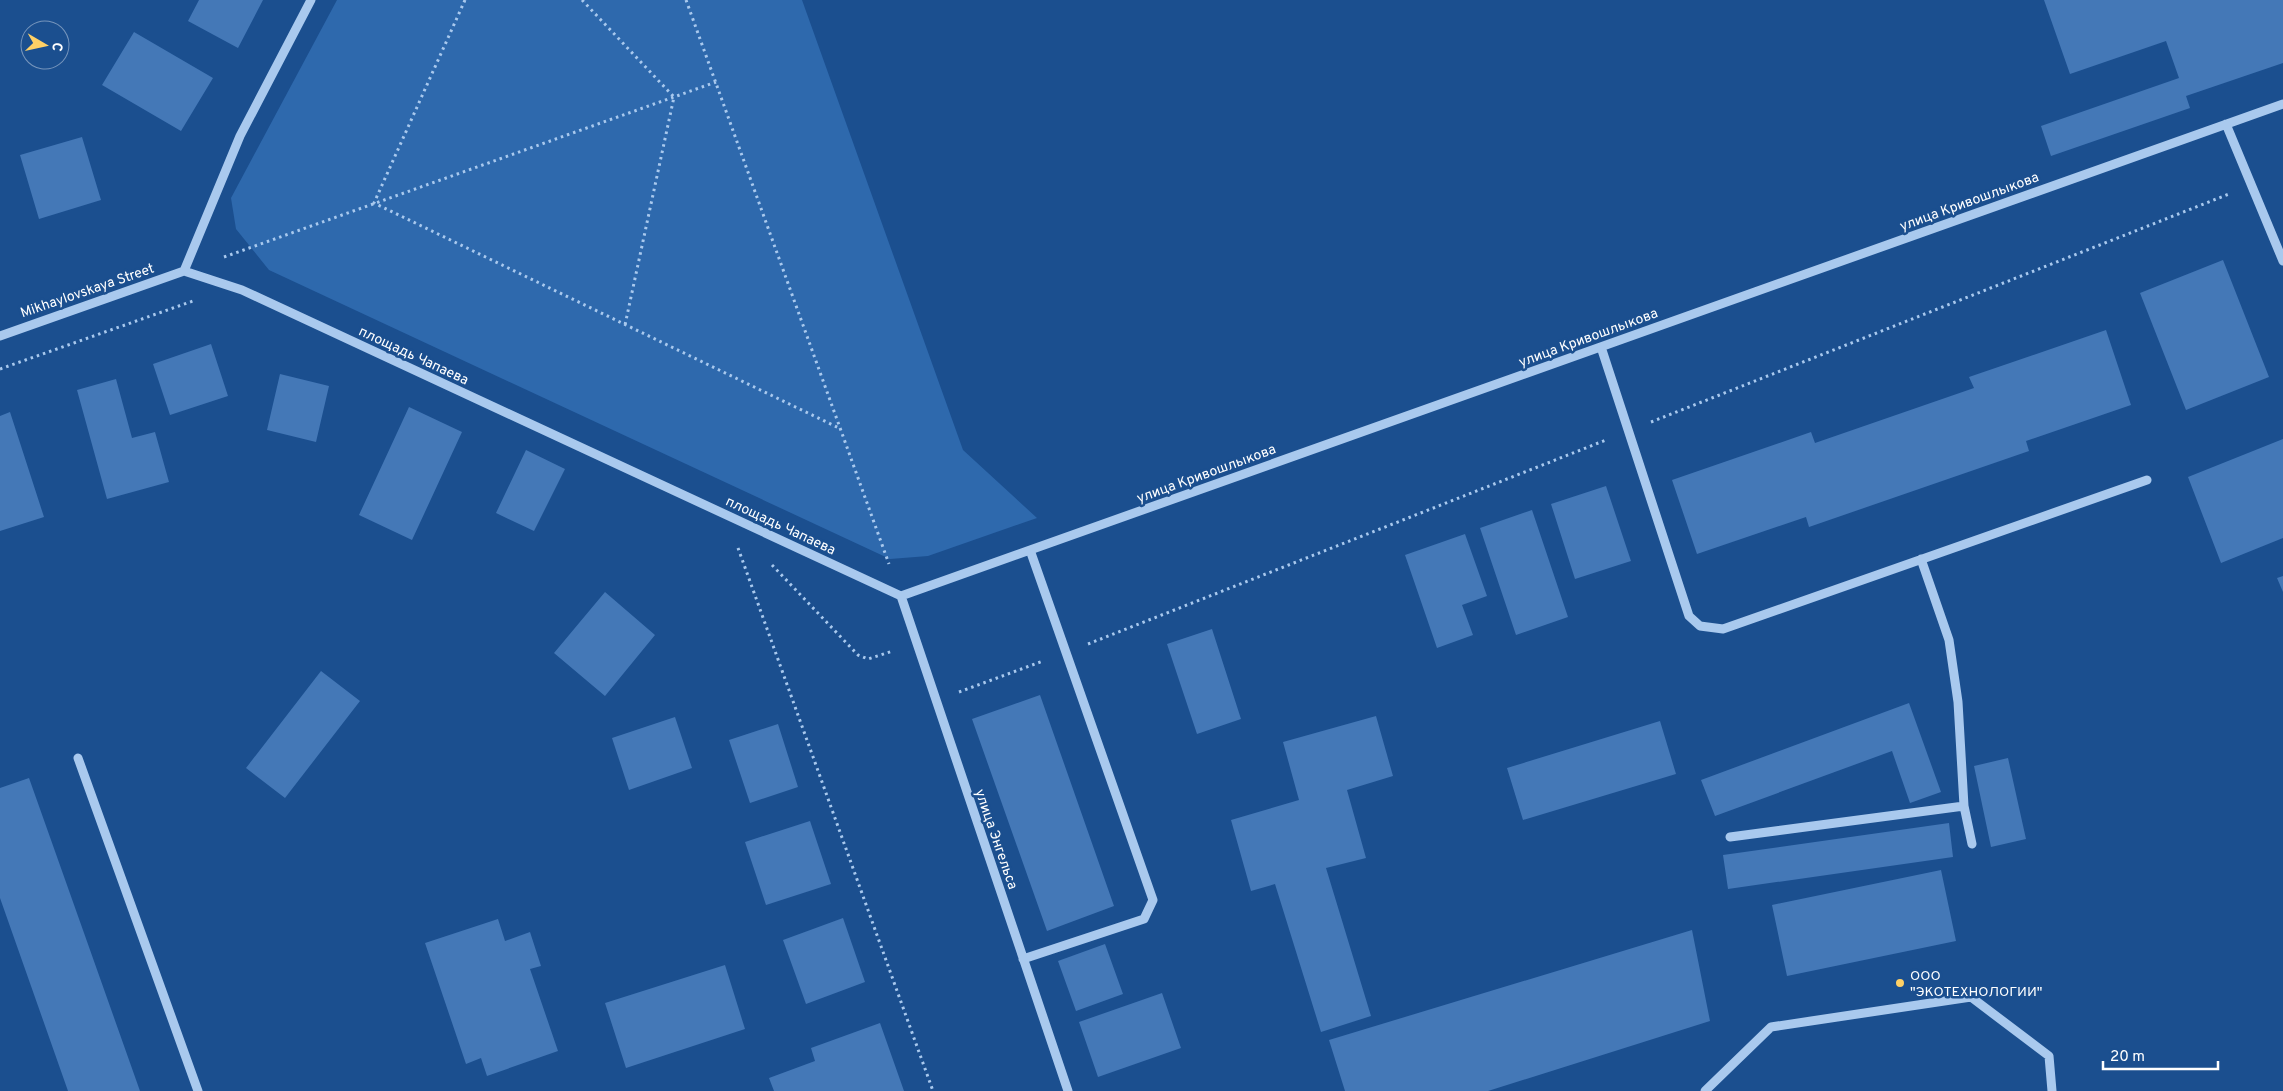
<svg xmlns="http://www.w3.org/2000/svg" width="2283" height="1091" font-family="Overpass,sans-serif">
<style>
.green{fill:#2e69ad}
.building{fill:#4478b7}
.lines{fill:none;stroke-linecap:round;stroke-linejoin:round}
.path{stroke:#a9c9ee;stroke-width:3;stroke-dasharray:2.5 4;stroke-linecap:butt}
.minor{stroke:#a9c9ee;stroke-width:9}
.poi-dot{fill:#ffd166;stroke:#1b4f8f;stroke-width:2}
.labels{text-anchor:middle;stroke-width:5;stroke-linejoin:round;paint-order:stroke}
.street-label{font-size:14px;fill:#fff;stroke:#1b4f8f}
.poi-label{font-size:14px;fill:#fff;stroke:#1b4f8f;text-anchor:start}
</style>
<rect width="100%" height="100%" fill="#1b4f8f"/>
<path class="green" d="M337 0H802L963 450 1037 518 928 556 890 559 269 270 236 229 231 198Z"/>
<path class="building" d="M199 0H263L238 48 188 21Z
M2044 0H2283V63L2186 96 2190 108 2051 156 2041 126 2179 78 2166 41 2070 74Z
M134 32 213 78 181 131 102 85Z
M82 137 101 200 39 219 20 155Z
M2223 260 2269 377 2186 410 2140 293Z
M2106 330 2131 405 2026 441 2029 451 1809 527 1806 517 1697 554 1672 480 1811 432 1815 443 1974 388 1969 377Z
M211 344 228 396 170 415 153 364Z
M280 374 329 386 316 442 267 430Z
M116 379 132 438 155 432 169 482 107 499 77 390Z
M409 407 462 432 412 540 359 515Z
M10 412 44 517 0 531V416Z
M2283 439V538L2221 563 2188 477Z
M526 450 565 469 534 531 496 513Z
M1606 486 1631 561 1575 579 1551 504Z
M1532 510 1568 617 1516 635 1480 528Z
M1465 534 1487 596 1462 605 1473 635 1437 648 1405 555Z
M2283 576V592L2277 578Z
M605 592 655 635 605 696 554 653Z
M1212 629 1241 719 1197 734 1167 644Z
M321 671 360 701 285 798 246 768Z
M1040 695 1114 906 1047 931 972 719Z
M1909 703 1941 792 1910 803 1892 751 1715 816 1701 780Z
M1376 716 1393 776 1347 790 1366 858 1326 868 1371 1016 1321 1032 1275 884 1251 891 1231 820 1299 800 1283 742Z
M675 717 692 768 629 790 612 738Z
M1660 721 1676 774 1523 820 1507 768Z
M778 724 798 787 750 803 729 740Z
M2008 758 2026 839 1991 847 1974 766Z
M29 778 84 933 140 1091H68L0 898V788Z
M810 821 831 884 766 905 745 842Z
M1949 823 1953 857 1728 889 1723 855Z
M1941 870 1956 941 1787 976 1772 905Z
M843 918 865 982 806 1004 783 940Z
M498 919 505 941 530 932 541 966 530 969 558 1051 487 1076 481 1058 466 1064 425 943Z
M1692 930 1710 1021 1488 1091H1345L1329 1040Z
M1105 944 1123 994 1076 1011 1058 961Z
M725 965 745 1029 626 1068 605 1003Z
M1162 993 1181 1048 1098 1077 1079 1022Z
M880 1023 904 1091H774L769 1078 815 1061 811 1048Z"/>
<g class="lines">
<path class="path" d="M465 0 374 203 841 429
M582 0 674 97 625 325
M686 0 889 564
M224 257 716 82
M0 369 193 301
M1651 422 2229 194
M738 548 933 1091
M772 565 858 655 868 659 893 651
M1088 644 1606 440
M959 692 1043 661"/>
<path class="minor" d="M2226 124 2283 261
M184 271 242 290 901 596
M184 271 240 136 311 0
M0 336 184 271
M1601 347 1689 616 1700 626 1723 629 2147 480
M1921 559 1949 640 1958 702 1964 806 1972 844
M901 596 2283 104
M901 596 1068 1091
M78 758 198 1091
M1730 837 1964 806
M1023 959 1144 919 1153 900 1030 550
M1705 1091 1771 1027 1971 997 2049 1056 2052 1091"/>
</g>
<circle class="poi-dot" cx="1900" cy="983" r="5"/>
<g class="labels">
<g class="street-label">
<text transform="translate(1969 201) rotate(-20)" y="5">улица Кривошлыкова</text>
<text transform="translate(87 290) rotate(-19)" y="5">Mikhaylovskaya Street</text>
<text transform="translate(1588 337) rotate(-20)" y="5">улица Кривошлыкова</text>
<text transform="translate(414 355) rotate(25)" y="5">площадь Чапаева</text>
<text transform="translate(1206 473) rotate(-20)" y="5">улица Кривошлыкова</text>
<text transform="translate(781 525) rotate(25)" y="5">площадь Чапаева</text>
<text transform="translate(997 839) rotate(71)" y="5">улица Энгельса</text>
</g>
<g class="poi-label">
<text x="1910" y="980">ООО<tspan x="1910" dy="16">"ЭКОТЕХНОЛОГИИ"</tspan></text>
</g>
</g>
<g transform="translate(45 45) rotate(99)"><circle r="24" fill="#1b4f8f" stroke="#7695bc"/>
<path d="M0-4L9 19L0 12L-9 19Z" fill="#ffd166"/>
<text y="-8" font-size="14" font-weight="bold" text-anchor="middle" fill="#ffffff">С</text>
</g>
<path d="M2103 1061v8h115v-8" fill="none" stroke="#ffffff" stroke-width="2.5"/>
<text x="2110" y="1061" font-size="15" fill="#ffffff" stroke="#1b4f8f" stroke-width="4" paint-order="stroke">20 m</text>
</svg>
